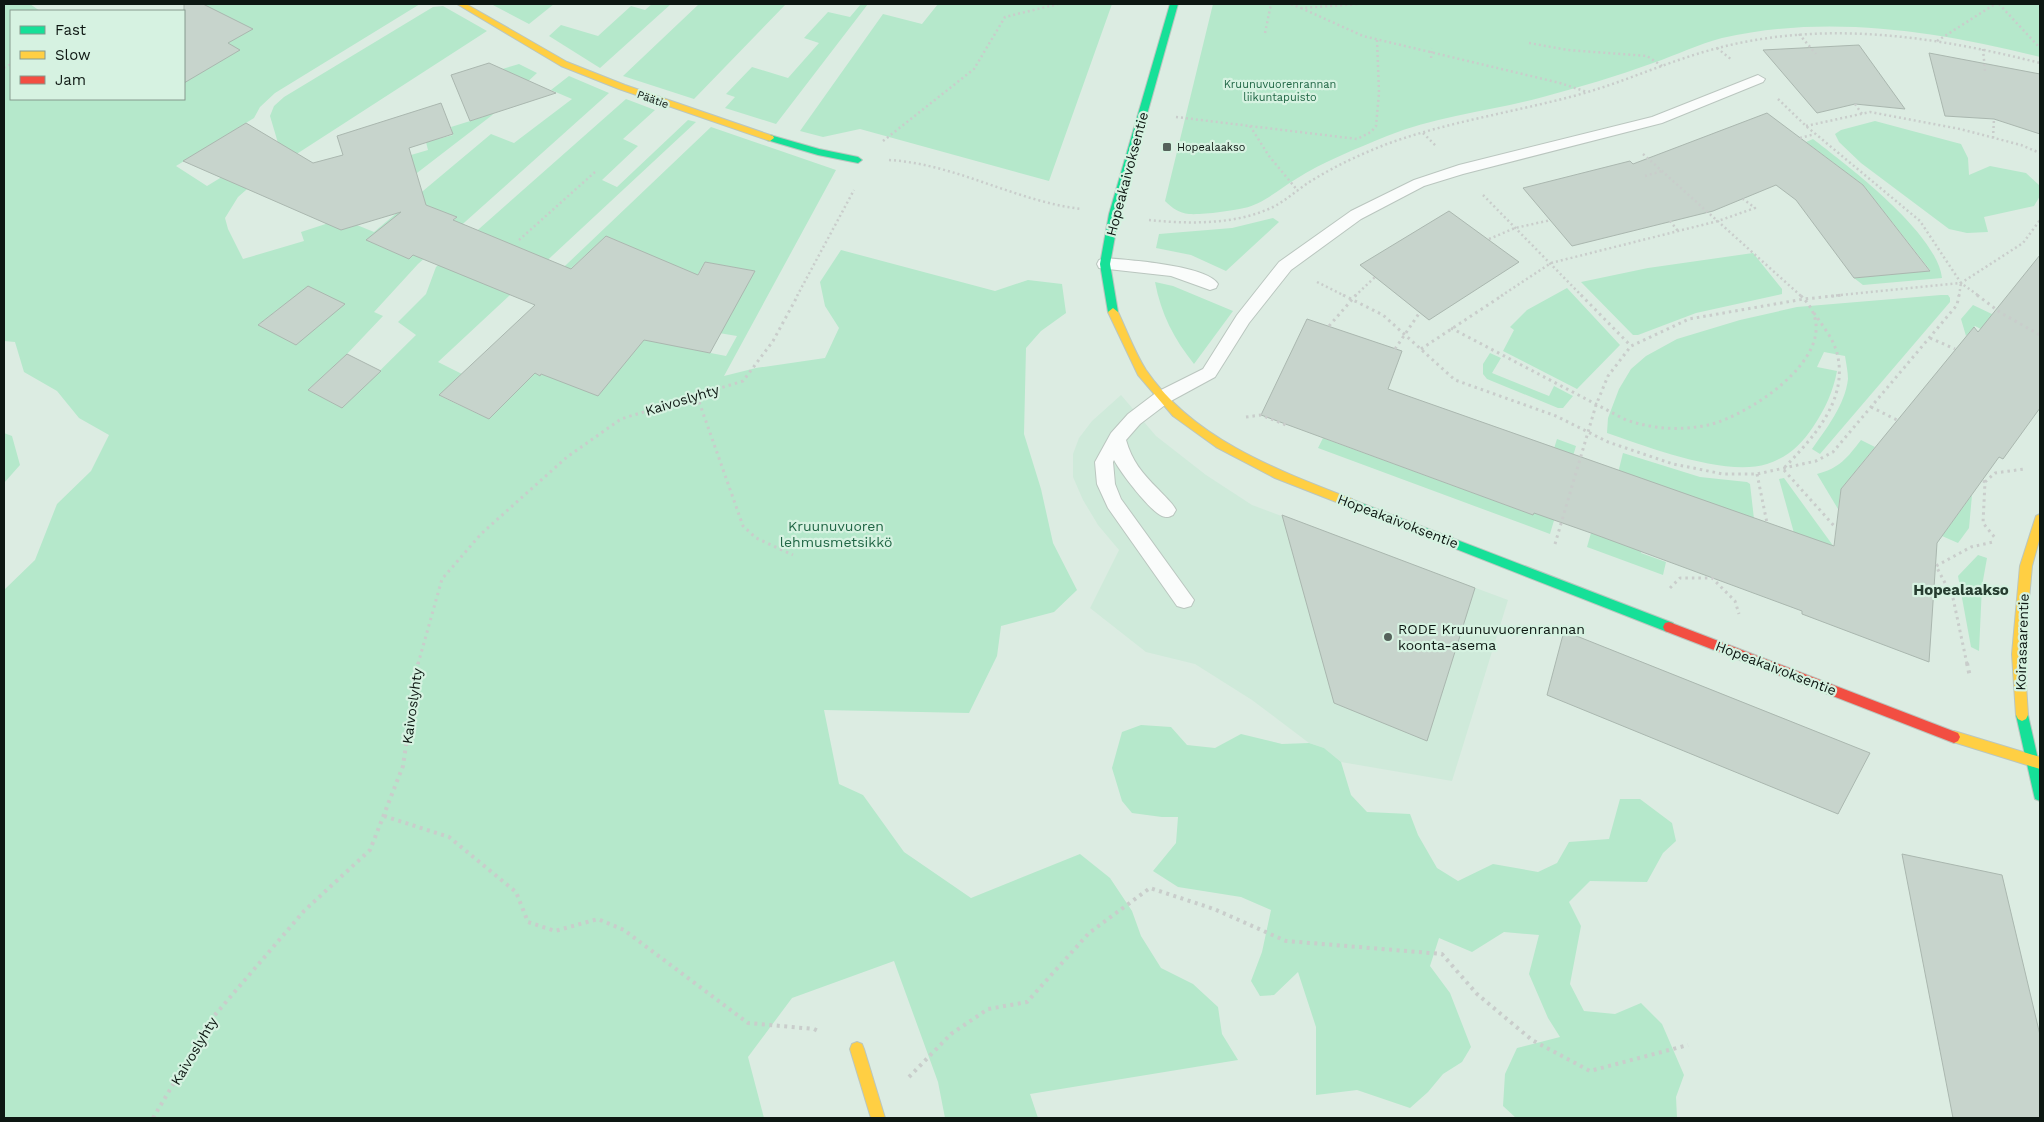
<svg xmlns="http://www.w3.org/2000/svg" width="2044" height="1122" font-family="'Work Sans',sans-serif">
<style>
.built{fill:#cfeada}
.green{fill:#b5e8cb;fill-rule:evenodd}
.building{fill:#c7d4cc;stroke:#aab7af}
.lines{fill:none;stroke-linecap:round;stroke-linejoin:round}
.lane-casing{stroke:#bac6bf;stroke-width:2}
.fast-casing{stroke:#bac6bf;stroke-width:2}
.slow-casing{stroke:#bac6bf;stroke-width:2}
.jam-casing{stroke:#bac6bf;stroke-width:2}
.path-far2{stroke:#c9cdcb;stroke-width:2.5;stroke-dasharray:2 3;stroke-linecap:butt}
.path-far1{stroke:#c9cdcb;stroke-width:3;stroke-dasharray:2.5 4;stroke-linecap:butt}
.path{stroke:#c9cdcb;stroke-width:4;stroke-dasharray:3 4.5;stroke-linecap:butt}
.lane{fill:#fafcfb;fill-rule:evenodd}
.fast{fill:#16e098;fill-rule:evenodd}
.slow{fill:#ffcf43;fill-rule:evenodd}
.jam{fill:#f24e42;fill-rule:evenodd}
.poi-dot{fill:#55625b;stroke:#d6f2e1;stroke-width:2}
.labels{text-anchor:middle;stroke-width:4.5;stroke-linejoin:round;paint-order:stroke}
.far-park-label{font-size:11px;fill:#206645;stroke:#d6f2e1}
.far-street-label{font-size:11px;fill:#0d1712;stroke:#d6f2e1}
.far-poi-label{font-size:11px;fill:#0d1712;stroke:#d6f2e1;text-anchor:start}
.street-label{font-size:14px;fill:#0d1712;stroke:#d6f2e1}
.park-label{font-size:14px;fill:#206645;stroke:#d6f2e1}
.poi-label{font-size:14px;fill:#0d1712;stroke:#d6f2e1;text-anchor:start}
.neighbourhood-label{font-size:15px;font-weight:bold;fill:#263d30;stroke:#d6f2e1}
</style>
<rect width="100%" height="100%" fill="#dcece2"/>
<path class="built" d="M1121 395 1156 436 1206 475 1252 505 1508 600 1452 781 1341 762 1324 748 1309 743 1252 700 1195 664 1146 652 1090 608 1119 550 1098 525 1083 500 1073 477V454L1079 438 1092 421Z"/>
<path class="green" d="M4 4H30L40 11H11V99H184V16L205 4H420L275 93 260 107 254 118 176 166 207 186 278 143 270 116 274 106 284 97 433 7 443 6 487 31 261 177 238 197 225 218 228 229 243 259 304 241 301 232 338 220 411 155 428 150 426 142 453 135 451 127 483 117 485 74 519 64 537 73 491 116 352 223 374 232 491 134 514 143 572 99 551 90 569 76 609 93 418 264 374 312 383 316 347 354 308 390 342 408 416 335 398 322 426 294 436 267 626 99 655 110 623 139 638 146 602 180 617 187 688 120 696 122 438 362 462 374 440 396 489 419 535 373 540 376 554 361 608 273 634 248 606 236 552 286 546 284 711 127 836 170 724 376 756 368 825 358 839 328 825 306 820 282 841 250 995 291 1028 280 1062 284 1066 313 1041 331 1026 348 1024 434 1041 489 1053 543 1077 590 1054 612 1001 626 997 656 969 713 824 710 839 784 863 795 904 852 971 898 1080 854 1110 878 1132 911 1141 936 1161 968 1193 984 1218 1007 1222 1034 1238 1060 1030 1094 1038 1118H945L938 1082 894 961 792 998 748 1057 764 1118H4V590L35 560 57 504 91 471 109 435 79 418 57 391 24 372 15 342 4 341ZM424 204 456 218 409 259 377 245ZM705 262 755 271 719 333 737 336 726 356 675 346 688 291ZM293 298 306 305 258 325 259 324Z
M491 4H554L529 24Z
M652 4H671L600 68 549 36 561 25 598 36 631 6 645 10Z
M699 4H786L694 99 623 76Z
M861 4H868L776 124 725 108 735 97 726 94 752 67 788 78 819 43 804 38 828 12 850 17Z
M938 4H1112L1049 181 860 129 823 137 800 131 883 14 922 24Z
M1213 4H2040V57C1936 31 1828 14 1722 38 1699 44 1676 55 1653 63 1617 76 1580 87 1543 97 1492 111 1437 116 1387 136 1356 149 1324 161 1296 179 1279 189 1263 204 1244 208 1232 211 1201 215 1189 214 1179 213 1172 208 1165 201Z
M1875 121 1961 144 1968 158 1969 175 1990 166 2026 173 2040 186V196L2034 206 1984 217 1988 232 1967 233 1949 229 1861 163 1839 142 1835 134 1841 130Z
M1813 139C1848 166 1937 233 1942 278L1863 285 1854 278 1930 270 1863 185 1806 142Z
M1273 218 1279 222 1226 271 1191 255 1156 248 1159 234 1232 228Z
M1753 253 1782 289V294L1696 313 1638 335H1633L1581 282 1648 268Z
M1155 282 1173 286 1233 311 1194 364C1174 339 1161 314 1155 282Z
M1567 288 1620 345 1577 389 1503 351 1514 330 1510 327 1527 310Z
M1941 295H1948L1950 298V302L1820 454 1812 449C1826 429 1845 405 1848 379 1848 372 1846 363 1845 356L1824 352 1817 367 1837 371C1833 392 1825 409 1813 427 1801 445 1788 457 1767 464 1725 477 1648 447 1607 433L1608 418 1619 389 1631 369 1646 356 1677 339 1740 320 1797 307Z
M1973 305 2017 326 2040 347V360L1975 326 1966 336 1961 319Z
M1490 353 1501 358 1492 373 1549 396 1554 386 1573 396 1563 408H1558L1487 379 1483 374V364Z
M4 433 12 436 20 465 4 483Z
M1323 438 1533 515 1557 439 1576 446 1550 534 1318 448Z
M1861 440 1875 447 1841 489 1838 509 1817 474C1840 468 1847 458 1861 440Z
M1623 453 1700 477 1747 482 1750 484 1754 519 1657 485 1641 553 1666 562 1663 575 1587 547 1591 533 1602 537Z
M1784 478 1834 547 1794 533 1779 479Z
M1972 495 1969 528 1958 543 1942 536Z
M1978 555 1987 558 1982 586 1979 651 1971 647 1958 576Z
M1141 725 1171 727 1187 745 1215 748 1241 734 1282 744 1309 743 1324 748 1341 762 1351 795 1367 812 1410 814 1418 835 1437 868 1458 881 1493 864 1538 872 1557 863 1569 842 1609 839 1620 799H1640L1672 823 1676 841 1663 853 1647 882 1590 881 1569 902 1581 926 1570 984 1584 1011 1615 1014 1641 1003 1662 1024 1684 1075 1676 1097 1677 1118H1516L1503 1106 1505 1074 1517 1048 1560 1037 1548 1018 1529 974 1539 935 1504 932 1472 952 1439 938 1430 966 1450 993 1471 1047 1462 1062 1443 1074 1428 1092 1410 1108 1357 1090 1316 1095V1027L1298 972 1274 995 1260 996 1251 981 1262 952 1271 910 1241 897 1178 887 1153 871 1176 843 1178 817H1162L1132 813 1122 801 1112 768 1122 732Z"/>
<path class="building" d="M184 4H203L253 29 228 43 240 50 184 83Z
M1859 45 1905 109 1855 104 1817 113 1763 50Z
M1929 53 2040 74V134L1994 119 1945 116Z
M489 63 556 93 470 121 451 75Z
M441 103 453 134 409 148 426 205 457 217 453 220 571 269 606 236 698 275 705 262 755 271 710 353 644 340 598 396 541 374 540 376 535 373 489 419 439 395 535 305 413 255 409 259 366 240 401 212 341 230 183 161 246 123 313 163 343 155 337 136Z
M1767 113 1863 185 1930 271 1854 278 1796 200 1776 185 1713 211 1572 246 1523 188 1630 161 1633 164Z
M1449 211 1519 262 1429 320 1360 265Z
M2040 255V408L2003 459 1999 457 1937 543 1929 662 1802 614V611L1591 533 1534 513 1533 515 1261 415 1307 319 1402 351 1388 389 1834 546 1841 489 1974 327 1978 332Z
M308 286 345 304 296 345 258 325Z
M347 354 381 371 342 408 308 390Z
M1282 515 1475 588 1427 741 1334 703Z
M1564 631 1870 753 1838 814 1547 695Z
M1902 854 2002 875 2040 1035V1118H1953Z"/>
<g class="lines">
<g class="lane-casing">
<path id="lane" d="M1758 75 1765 79 1763 82 1662 123 1463 174 1424 186 1361 219 1291 270 1249 323 1215 377 1169 402 1140 424 1126 440C1132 461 1142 473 1158 489 1164 496 1172 502 1176 510L1173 515C1169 517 1167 518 1162 516 1149 510 1121 473 1114 460L1113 462 1115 484 1121 499 1194 600 1191 606 1184 608 1177 606 1108 508 1097 484 1095 462 1111 433 1128 414 1157 392 1203 369 1237 315 1279 262 1351 211 1414 180 1459 165 1652 117Z
M1105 258C1127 260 1207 265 1218 284L1216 288 1210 290 1171 276 1099 268 1097 264 1099 260Z"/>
</g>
<g class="fast-casing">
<path id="fast" d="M1170 4H1178L1119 214 1110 264 1118 312 1113 316 1108 312 1100 264 1109 214Z
M770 135 819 149 858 157 862 160 858 163 818 155 767 140V136Z
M1348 498 1673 623 1675 627 1673 631 1669 632 1665 631 1344 505 1343 502 1344 499Z
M2022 709 2026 711 2028 715 2040 768V801L2035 799 2034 795 2016 715 2018 711Z"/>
</g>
<g class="slow-casing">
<path id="slow" d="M457 4H466L567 62 625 85 773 136 774 138 770 141 767 140 619 89 561 66Z
M1113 308 1118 312C1127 331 1135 353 1146 370 1193 439 1277 470 1352 499L1353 502 1352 505H1344L1275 478 1216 447 1173 416 1138 375 1108 312Z
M2040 514V537L2032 566 2024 654 2028 715 2026 719 2022 721 2018 719 2016 715 2012 654 2020 566 2035 519 2036 516Z
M1954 731 2040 757V769L1950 741 1948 737 1950 733Z
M857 1042 862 1044 864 1049 885 1118H871L850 1049 852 1044Z"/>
</g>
<g class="jam-casing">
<path id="jam" d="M1669 622 1958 733 1960 737 1958 741 1954 743 1665 631 1663 627 1665 623Z"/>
</g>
<path class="path-far2" d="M1291 4 1301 8 1360 4
M1999 4 2040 48
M1301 8 1363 36 1560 83 1587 92
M1265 33 1271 4
M1799 34 1816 54
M1937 41 1995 4
M1529 43 1568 50 1647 56 1662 66
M1717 48 1732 60
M1983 49 1985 71
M1431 58 1432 48
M4 68 11 64
M1778 99 1806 126 1920 221 1961 283 1979 296
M1855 104 1862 114
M1176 117 1357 139 1371 132 1376 126 1379 93 1377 39
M1250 126 1269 156 1298 191
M1806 126 1870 112 1960 129 2021 145 2040 153
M1423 133 1437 147
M1800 138 1815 134
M1993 138 1994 119
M883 141 974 69 1005 17 1058 4
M1643 154 1801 296
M889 160C956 164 1015 201 1081 209
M1645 176 1662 171
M1483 195 1582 296
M1149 220C1189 224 1236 225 1273 207 1287 200 1298 189 1311 181 1335 166 1361 154 1387 144 1450 121 1516 112 1581 94 1627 81 1671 60 1718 48 1825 20 1934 36 2040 63
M1670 221 1678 231
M1489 239 1515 228 1551 220
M519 240 595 172
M1317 282 1345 296
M797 296 854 190
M1355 296 1375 277
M1501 296 1551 263 1718 221 1755 208 1743 199
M1831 296 1961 283 2023 243 2040 220
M1959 296 1961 283"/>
<path class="path-far1" d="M1343 295 1383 315 1455 380 1556 416 1608 442 1673 464 1723 474H1757L1816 461 1833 452 1957 305 1959 295
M1581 295 1631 346
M1977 295 2001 313 2040 335
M1814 313C1822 325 1833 338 1837 353 1849 400 1813 438 1783 469L1836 528
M1329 326 1356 295
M1451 328 1626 420C1653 429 1680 431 1708 425 1752 415 1856 346 1800 295
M1930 338 1955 349
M1395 349 1420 312
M1421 349 1503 295
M697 396 743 526 756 538 793 555
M1871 407 1897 420
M1246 417 1261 415 1286 425
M1757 474 1767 523
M1983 481 1985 482 1983 523 1996 539
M1985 482 1995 473 2024 469
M1555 544 1596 405 1608 376 1631 346 1689 319 1804 299 1843 295
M1670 588 1680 578H1712L1735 601 1739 614
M418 664 442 579 481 534 567 457 621 419 743 381 773 341 798 295
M1967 664 1953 598 1936 566 1971 547 1993 542"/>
<path class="path" d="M1967 663 1970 677
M384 816 449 837 516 892 528 922 555 931 598 919 624 930 748 1023 814 1029 820 1032
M909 1077 951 1034 988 1009 1027 1002 1089 933 1150 888 1214 909 1286 941 1442 954 1477 994 1532 1040 1590 1071 1688 1045
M153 1118 214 1016 304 911 370 850 403 766 418 663"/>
<use href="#lane" class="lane"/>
<use href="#fast" class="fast"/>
<use href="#slow" class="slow"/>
<use href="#jam" class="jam"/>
</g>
<g class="poi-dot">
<rect x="1162" y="142" width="10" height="10" rx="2.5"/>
<circle cx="1388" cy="637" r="5"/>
</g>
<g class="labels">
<g class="far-park-label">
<text x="1280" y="88">Kruunuvuorenrannan<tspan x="1280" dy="13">liikuntapuisto</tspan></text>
</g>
<g class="far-street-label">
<text transform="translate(653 99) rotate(20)" y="4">Päätie</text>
</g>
<g class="far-poi-label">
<text x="1177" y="151">Hopealaakso</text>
</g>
<g class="street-label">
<text transform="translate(1127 174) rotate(-75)" y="5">Hopeakaivoksentie</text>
<text transform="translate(682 400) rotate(-17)" y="5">Kaivoslyhty</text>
<text transform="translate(1398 521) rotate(21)" y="5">Hopeakaivoksentie</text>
<text transform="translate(2022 642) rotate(-88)" y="5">Koirasaarentie</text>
<text transform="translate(1776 668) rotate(21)" y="5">Hopeakaivoksentie</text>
<text transform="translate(412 706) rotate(-82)" y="5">Kaivoslyhty</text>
<text transform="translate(194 1051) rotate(-59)" y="5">Kaivoslyhty</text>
</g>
<g class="park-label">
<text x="836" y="531">Kruunuvuoren<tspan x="836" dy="16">lehmusmetsikkö</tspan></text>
</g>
<g class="poi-label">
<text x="1398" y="634">RODE Kruunuvuorenrannan<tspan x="1398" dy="16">koonta-asema</tspan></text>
</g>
<g class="neighbourhood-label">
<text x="1961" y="595">Hopealaakso</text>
</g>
</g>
<rect width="2044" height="1122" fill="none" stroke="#0d1712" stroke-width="10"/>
<rect x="10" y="10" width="175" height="90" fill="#d6f2e1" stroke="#869a8e"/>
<rect x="20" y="26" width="25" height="8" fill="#16e098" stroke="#869a8e"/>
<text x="55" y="35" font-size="15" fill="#0d1712">Fast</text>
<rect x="20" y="51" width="25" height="8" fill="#ffcf43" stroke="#869a8e"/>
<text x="55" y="60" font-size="15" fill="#0d1712">Slow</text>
<rect x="20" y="76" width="25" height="8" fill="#f24e42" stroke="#869a8e"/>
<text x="55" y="85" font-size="15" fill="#0d1712">Jam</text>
</svg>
